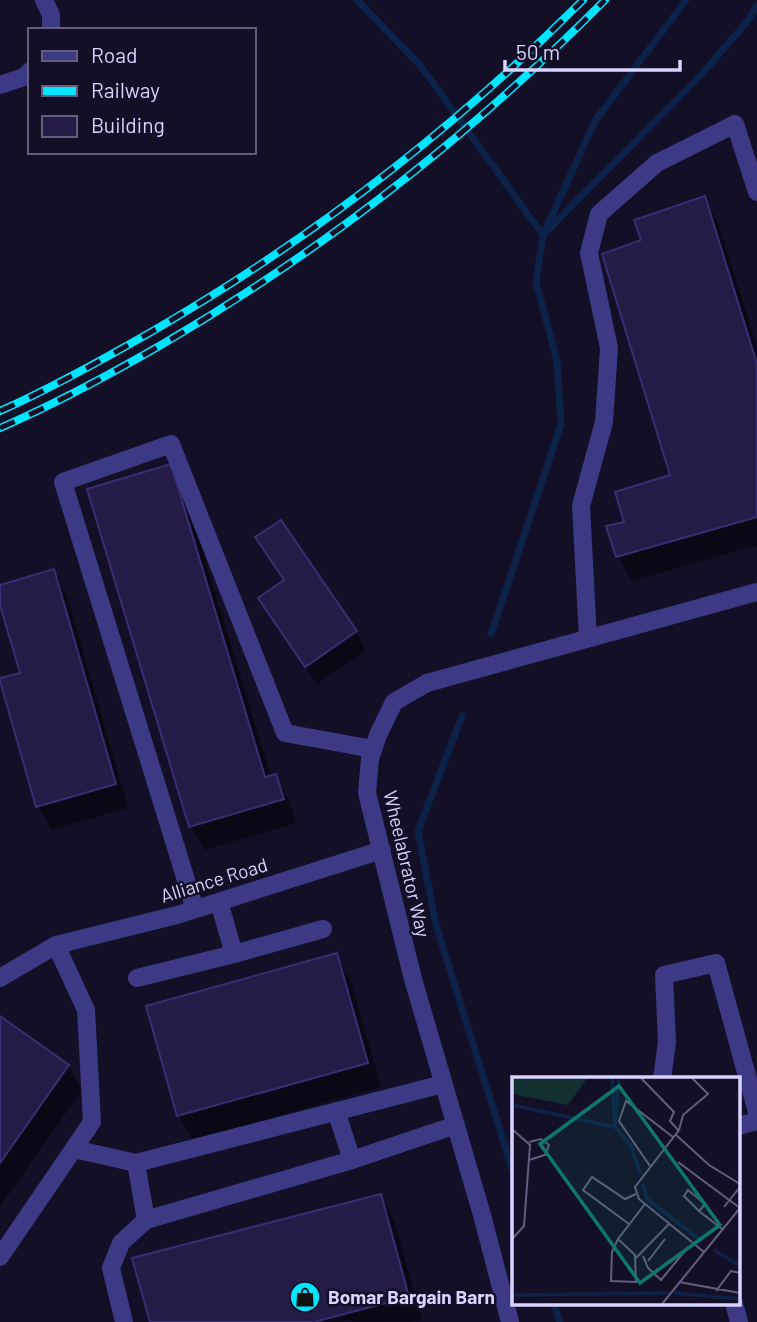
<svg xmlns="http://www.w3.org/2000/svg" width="757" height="1322" font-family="Barlow,sans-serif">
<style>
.shadow{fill:#0007}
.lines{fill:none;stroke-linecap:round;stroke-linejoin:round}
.stream{stroke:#0c2248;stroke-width:7}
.building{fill:#241b47;stroke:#3b2d73;stroke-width:2}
.minor{stroke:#3d3a85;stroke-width:18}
.rail-casing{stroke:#00e5ff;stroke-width:8}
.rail{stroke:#130f26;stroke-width:5;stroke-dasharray:16;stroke-linecap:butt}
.labels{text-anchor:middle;stroke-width:5;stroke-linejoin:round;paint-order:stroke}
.street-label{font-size:19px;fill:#d9d4ff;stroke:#130f26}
.poi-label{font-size:19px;font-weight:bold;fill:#d9d4ff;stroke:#130f26;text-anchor:start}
.inset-river{fill:none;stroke:#0c2248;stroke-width:3.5}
.inset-road{fill:none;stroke:#625e7d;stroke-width:2}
.view{fill:#0f766e;fill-opacity:0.15;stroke:#0f766e;stroke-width:3.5}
.inset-edge{fill:none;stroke:#d9d4ff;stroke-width:3.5}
</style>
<rect width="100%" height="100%" fill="#130f26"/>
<path class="shadow" d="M705 198 718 223 757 347V545L632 581 618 557 609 527 626 524 672 477 643 241Z
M170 466 184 490 271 777 275 776 289 800 296 823 205 850 191 826Z
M280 522 356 632 366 651 317 684 271 617 285 581 257 538Z
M53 571 67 595 128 808 52 830 38 806 22 674 0 599V586Z
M336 955 350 979 381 1087 193 1140 179 1116 148 1008Z
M0 1019 68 1066 82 1090 0 1207Z
M380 1196 394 1220 422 1321 151 1322Z"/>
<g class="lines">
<path class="stream" d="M357 0 420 65 543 235 595 121 686 0
M491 634 561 424 557 361 536 282 543 235 700 76 746 23 757 6
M462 716 418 831 436 925 514 1175
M554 1303 560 1322"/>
</g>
<path class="building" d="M705 196 757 364V517L616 557 606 526 624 522 615 492 670 475 602 254 641 240 634 220Z
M171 464 265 777 276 774 284 799 189 827 87 489Z
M281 520 357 631 305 667 258 598 284 580 255 537Z
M54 569 116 784 36 807 0 681V678L20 673 0 605V585Z
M337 953 368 1063 177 1116 146 1006Z
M0 1016 69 1065 0 1163Z
M381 1194 409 1297 314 1322H150L132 1258Z"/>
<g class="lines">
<path class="minor" d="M44 0 51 15V30
M0 85 24 77 30 71
M588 638 581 506 604 422 609 348 589 253 599 214 657 163 735 124 757 192
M219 902 234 954 323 929
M195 909 63 482 171 444 285 733 373 749
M0 978 56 945 177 915 382 850
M137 978 234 954
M662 1079 667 1042 664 975 716 963 757 1112
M336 1111 352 1160 456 1125
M738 1126 757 1121
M74 1149 136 1163 443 1084
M146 1220 352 1160
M0 1257 92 1122 86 1010 56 945
M734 1303 739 1322
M124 1322 111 1268 121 1243 146 1220 136 1163
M510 1322 482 1215 413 979 367 793 370 759 378 735 394 702 427 683 757 592"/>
<g class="rail-casing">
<path id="rail" d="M0 411C52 388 102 360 151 332 309 241 454 129 583 0
M0 428C55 404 109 375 161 345 324 250 472 134 605 0"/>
</g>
<use href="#rail" class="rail"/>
</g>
<defs>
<g id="shop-disc" transform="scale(1.575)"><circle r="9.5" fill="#00e5ff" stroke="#130f26"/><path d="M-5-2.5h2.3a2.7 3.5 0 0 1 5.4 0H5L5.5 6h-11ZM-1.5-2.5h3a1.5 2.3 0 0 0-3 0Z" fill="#111"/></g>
</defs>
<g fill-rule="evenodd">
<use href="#shop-disc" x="305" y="1297"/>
</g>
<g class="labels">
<g class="street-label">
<text transform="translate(407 864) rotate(77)" y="7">Wheelabrator Way</text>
<text transform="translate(214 880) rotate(-17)" y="7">Alliance Road</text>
</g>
<g class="poi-label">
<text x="328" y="1304">Bomar Bargain Barn</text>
</g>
</g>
<g transform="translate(512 1077)">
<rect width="228" height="228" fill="#130f26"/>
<path d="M0 0H76L56 28 0 17Z" fill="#12302f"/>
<path class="inset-river" d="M107 0 103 50 119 69 128 96M0 28 103 50 100 0M131 107 135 122 191 165M202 173 228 189M162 216 228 222M0 218 157 216"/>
<path class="inset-road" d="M128 0 162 35 158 44 166 53M180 1 196 17 171 38 167 53 123 110 127 122 192 175M0 52 18 68 12 149 0 162M163 57 197 88 228 107M17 65 29 62 37 68 33 78 17 83M166 85 228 131M138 89 107 44 114 24 161 60M212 130 228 110M187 134 172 119 176 113 193 127 187 134 210 152M117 147 71 113 80 100 113 122 124 117M106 162 123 178 124 205 99 204 100 175 106 162 133 127M131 179 136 191 149 203 172 175M123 182 157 147M136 184 153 162M167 205 228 216M204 214 219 194 228 196M150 227 228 131"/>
<path class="view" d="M107 9 208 148 128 206 28 67Z"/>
<rect width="228" height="228" class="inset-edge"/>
</g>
<rect x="28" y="28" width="228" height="126" fill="#130f26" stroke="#625e7d" stroke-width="2"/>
<rect x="42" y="51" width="35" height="10" fill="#3d3a85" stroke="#625e7d" stroke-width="2"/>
<text x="91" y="63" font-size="21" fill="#d9d4ff">Road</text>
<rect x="42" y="86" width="35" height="10" fill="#00e5ff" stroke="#625e7d" stroke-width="2"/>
<text x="91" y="98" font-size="21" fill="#d9d4ff">Railway</text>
<rect x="42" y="116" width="35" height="21" fill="#241b47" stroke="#625e7d" stroke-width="2"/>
<text x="91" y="133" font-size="21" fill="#d9d4ff">Building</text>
<path d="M505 60v10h175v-10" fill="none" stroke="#d9d4ff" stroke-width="3.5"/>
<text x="516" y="60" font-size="21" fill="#d9d4ff" stroke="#130f26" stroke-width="5" paint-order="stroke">50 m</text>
</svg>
